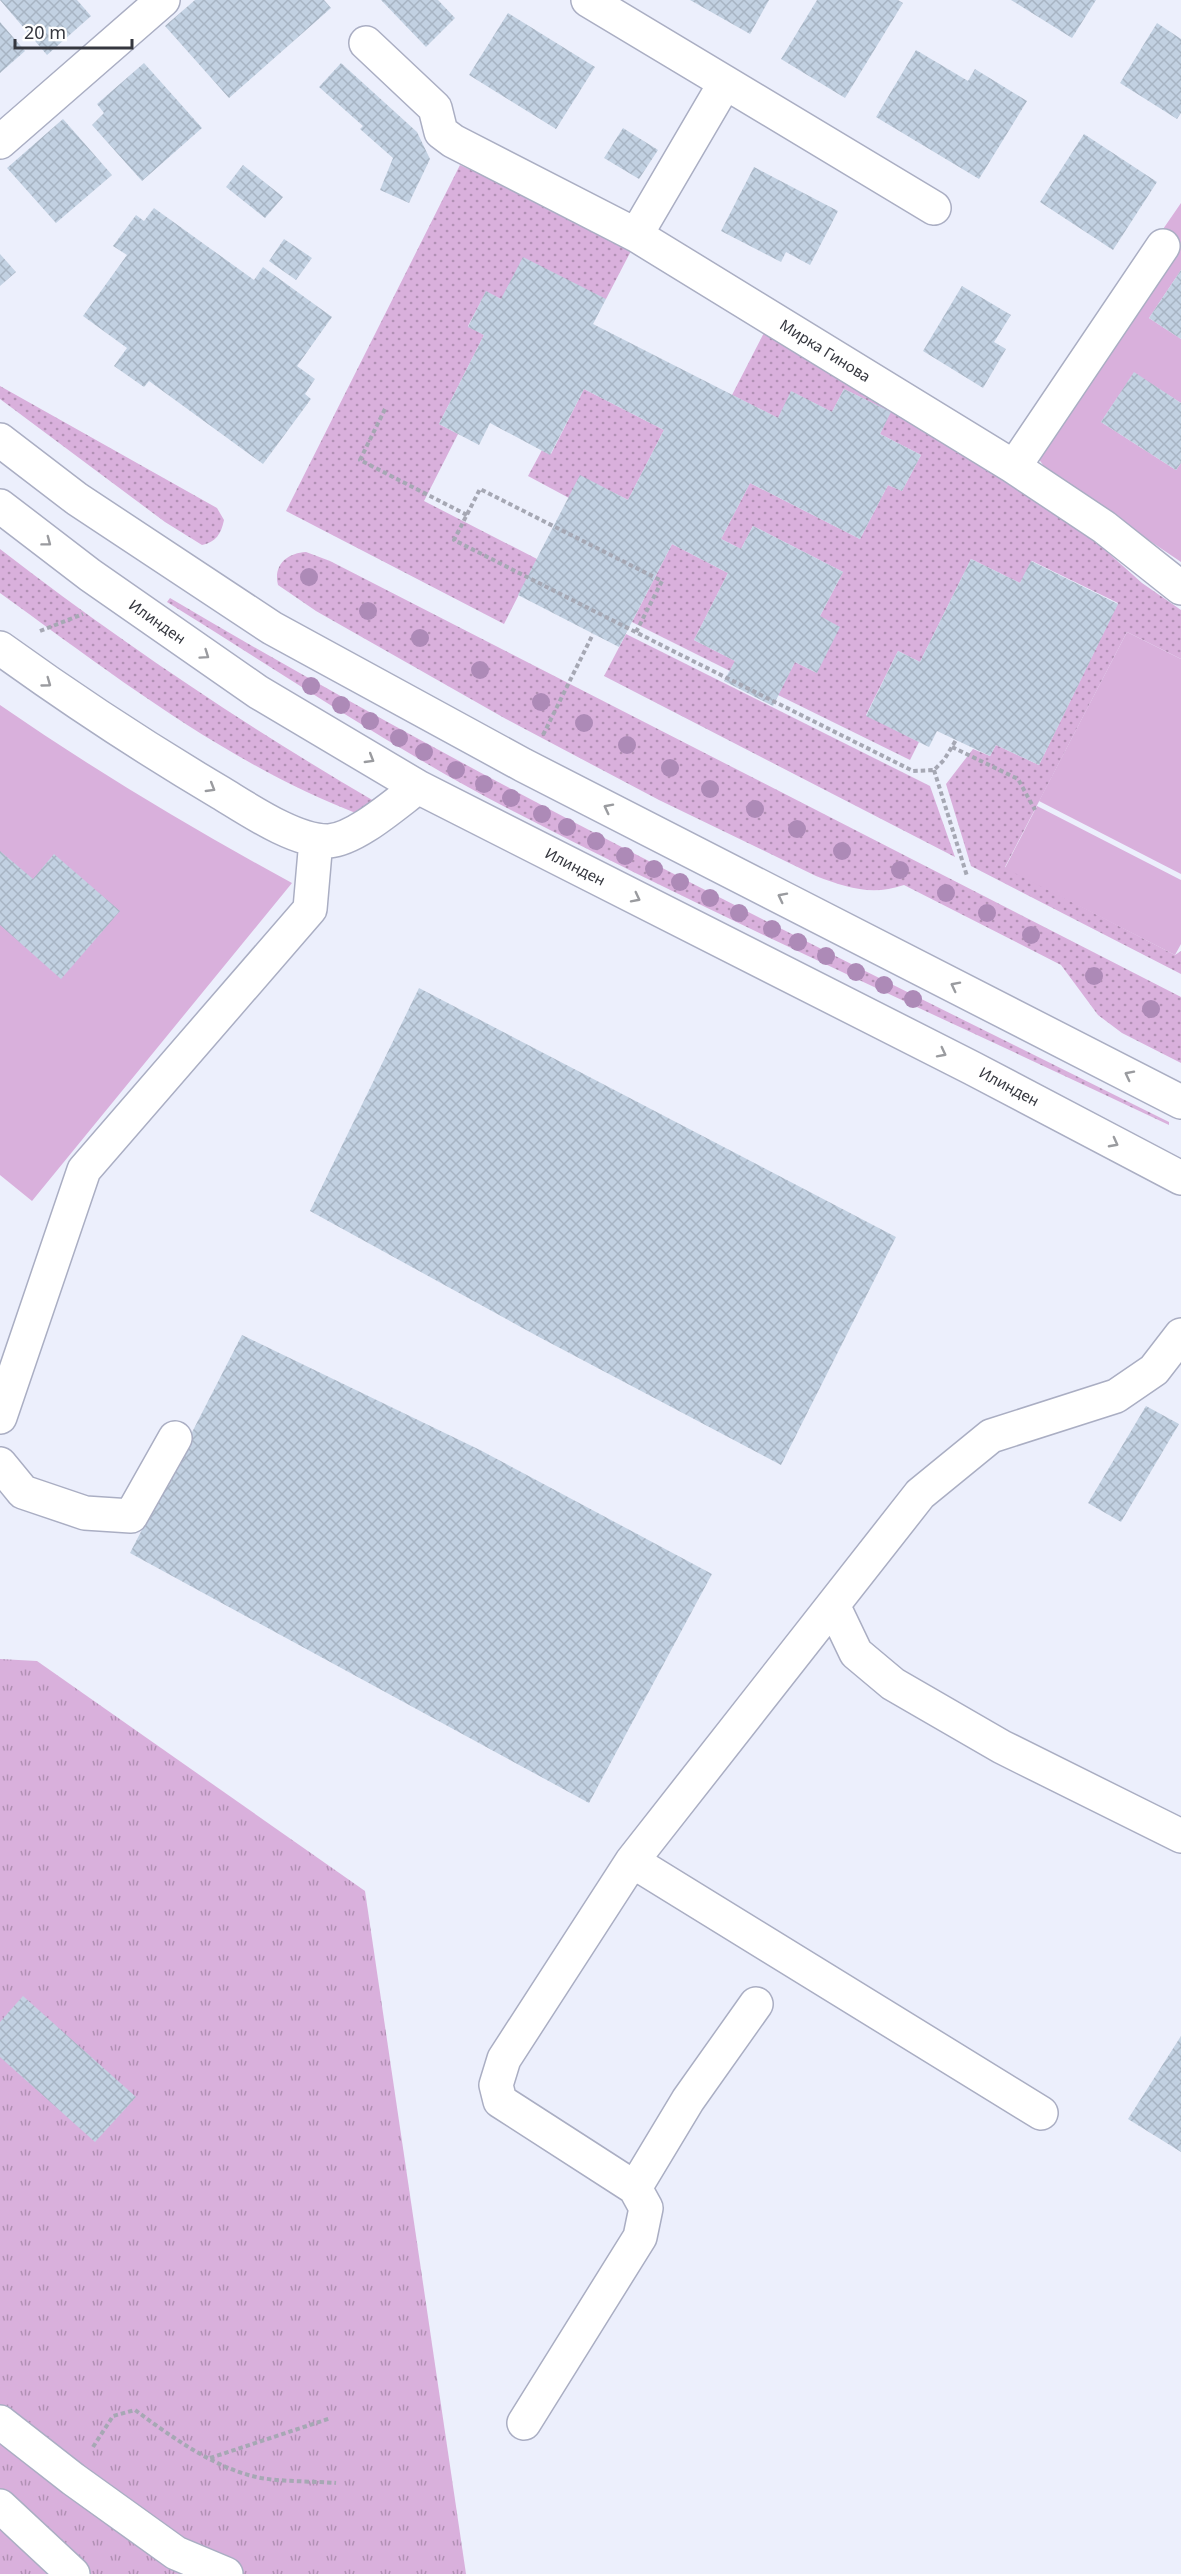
<svg xmlns="http://www.w3.org/2000/svg" width="1181" height="2574" font-family="'Noto Sans',sans-serif">
<style>
.grass{fill:url(#grass-dots)}
.park{fill:url(#park-tufts)}
.garden{fill:#d9b0dc}
.building{fill:url(#building-cross-hatch)}
.lines{fill:none;stroke-linecap:round;stroke-linejoin:round}
.minor-casing{stroke:#aaaec3;stroke-width:36}
.path{stroke:#a6a8b4;stroke-width:4;stroke-dasharray:4.5 3;stroke-linecap:butt}
.minor{stroke:#fff;stroke-width:33}
.tree{fill:#ad8ab7}
.oneway{stroke:#9a9b9f}
.labels{text-anchor:middle;stroke-width:6;stroke-linejoin:round;paint-order:stroke}
.street-label{font-size:15px;fill:#35373f;stroke:#fff}
</style>
<defs>
<pattern id="grass-dots" width="8" height="8" patternUnits="userSpaceOnUse" patternTransform="scale(1.5)"><rect width="8" height="8" fill="#d9b0dc"/><path d="M2 2h.1M6 6h.1" fill="none" stroke="#b190b4" stroke-width="1.8" stroke-linecap="round"/></pattern>
<pattern id="park-tufts" width="24" height="20" patternUnits="userSpaceOnUse" patternTransform="scale(1.5)"><rect width="24" height="20" fill="#d9b0dc"/><path d="M3 7l-1-3M5 7V3M7 7l1-3M15 17l-1-3M17 17v-4M19 17l1-3" fill="none" stroke="#b190b4"/></pattern>
<pattern id="building-cross-hatch" width="8" height="8" patternUnits="userSpaceOnUse" patternTransform="scale(1.5)"><rect width="8" height="8" fill="#c2d1e2"/><path d="M0 0l8 8M0 8l8-8" fill="none" stroke="#a7b4c3"/></pattern>
</defs>
<rect width="100%" height="100%" fill="#eceffc"/>
<path class="grass" d="M460 165 563 212 632 249 606 299H501L486 292 468 326 484 335 439 424 458 434 424 501 537 559 504 624 286 511Z
M767 327 989 467 1095 541 1142 583 1181 610V659L1127 632 1005 867 1175 955 1181 951V974L971 866 946 784 973 749 990 756 996 745 1039 765 1118 603 1032 561 1020 583 971 559 920 662 898 651 866 715 919 742 910 760 778 695 795 662 817 673 820 616 843 572 753 526 741 549 721 539 750 483 860 539 888 485 902 491 921 455 880 434 890 412 844 389 832 412 792 392 778 418 732 395Z
M0 386 217 508 224 520C221 534 216 542 202 545L165 522 0 399Z
M584 389 664 430 628 500 580 476 569 498 528 476 542 450 551 454Z
M672 544 728 573 694 640 735 661 730 671 632 622Z
M0 549C119 641 244 725 374 801L358 814C228 764 112 674 0 593Z
M306 552 330 561 1181 997V1063L1122 1033 1098 1015 1061 965 904 885C872 896 847 888 816 876L659 800 506 719 316 611 278 585C273 565 287 553 306 552Z
M170 598C494 790 833 955 1169 1122V1125C948 1020 724 921 507 808 390 747 279 671 167 602Z
M626 634 930 786 955 857 604 676Z"/>
<path class="park" d="M0 1659 37 1661 365 1891 466 2574H0Z"/>
<path class="garden" d="M1181 203V270L1149 318 1181 339V403L1134 373 1101 422 1176 470 1181 463V562L1048 472 1038 458 1045 441 1179 244 1161 232Z
M1127 632 1181 659V874L1039 801Z
M0 705C94 770 191 828 292 883L32 1201 0 1175Z
M1037 806 1181 880V944L1175 955 1005 868Z"/>
<path class="building" d="M0 0H77L91 16 47 55Z
M195 0H324L331 8 229 98 165 26Z
M381 0H438L455 18 426 47Z
M690 0H769L750 34Z
M817 0H898L903 3 845 98 781 59Z
M1011 0H1096L1072 38Z
M508 13 595 67 556 129 469 75Z
M0 22 25 51 0 73Z
M1157 23 1181 39V113L1177 119 1120 83Z
M916 50 968 81 975 69 1027 101 979 179 876 117Z
M144 63 202 128 142 181 92 125 104 113 97 104Z
M341 63 417 132 430 159 409 203 380 190 393 158 360 129 363 126 319 87Z
M63 119 112 175 56 223 7 168Z
M623 128 658 150 639 179 604 158Z
M1084 134 1157 182 1113 250 1040 202Z
M243 165 283 197 265 218 226 187Z
M754 167 838 211 810 265 786 252 781 262 721 231Z
M154 208 254 280 263 267 332 317 297 366 315 379 305 394 311 399 263 464 149 381 144 387 114 366 127 348 83 316 127 255 113 246 136 215 144 221Z
M284 239 312 258 296 280 269 261Z
M0 254 16 272 0 286Z
M523 257 606 299 593 324 778 418 791 391 832 412 844 389 891 412 880 434 921 455 902 491 888 485 860 539 750 483 721 539 741 549 753 526 843 572 820 616 840 627 817 673 795 662 773 706 724 681 735 661 694 640 728 573 672 544 619 647 518 595 580 475 628 500 664 430 584 389 550 455 490 423 479 445 439 424 484 335 468 327 486 291 501 299Z
M1181 270V339L1149 318Z
M962 286 1011 315 994 342 1006 349 983 388 923 351Z
M1134 372 1181 403V463L1176 470 1101 422Z
M971 559 1020 583 1031 561 1118 604 1039 765 996 745 990 756 937 731 929 747 866 716 898 651 920 662Z
M0 851 33 879 54 854 120 911 61 979 0 925Z
M419 988 896 1237 781 1465 539 1337 310 1211Z
M242 1335 480 1450 712 1574 589 1803 130 1553Z
M1146 1406 1179 1424 1121 1522 1088 1503Z
M23 1996 136 2097 95 2142 0 2057V2022Z
M1181 2036V2152L1128 2119Z"/>
<g class="lines">
<g class="minor-casing">
<path id="minor" d="M588 0 934 208
M366 43 435 108 441 132 453 141 636 235 1014 467 1104 527 1181 588
M0 142 163 0
M636 235 725 83
M0 440 77 499 272 628 523 765 1181 1102
M1014 467 1163 246
M0 506 90 575 258 692 418 787 972 1068 1181 1178
M0 648C72 700 145 748 221 793 249 810 296 842 329 841 356 839 395 804 418 787
M0 1417 84 1170 310 909 316 840
M0 1464 23 1492 85 1513 131 1516 175 1438
M834 1607 856 1653 893 1684 1002 1747 1181 1836
M632 1861 1041 2113
M635 2188 688 2100 756 2004
M0 2422 73 2479 176 2553 226 2574
M524 2423 640 2237 646 2208 635 2188 500 2101 496 2085 504 2059 632 1861 920 1494 991 1436 1116 1396 1154 1370 1181 1335
M0 2506 73 2574"/>
</g>
<path class="path" d="M385 409 360 460 467 515
M40 631 83 614
M636 632 662 581 480 489 454 540 671 650 913 771 934 770 944 760 956 740
M543 735 593 634
M952 747 1018 779 1035 810
M934 770 967 876
M93 2447 113 2416 135 2410C172 2437 215 2469 261 2478 285 2482 312 2481 336 2483
M210 2458 331 2418"/>
<use href="#minor" class="minor"/>
</g>
<g class="tree">
<circle cx="309" cy="577" r="9"/>
<circle cx="368" cy="611" r="9"/>
<circle cx="420" cy="638" r="9"/>
<circle cx="480" cy="670" r="9"/>
<circle cx="311" cy="686" r="9"/>
<circle cx="541" cy="702" r="9"/>
<circle cx="341" cy="705" r="9"/>
<circle cx="370" cy="721" r="9"/>
<circle cx="584" cy="723" r="9"/>
<circle cx="399" cy="738" r="9"/>
<circle cx="627" cy="745" r="9"/>
<circle cx="424" cy="752" r="9"/>
<circle cx="670" cy="768" r="9"/>
<circle cx="456" cy="770" r="9"/>
<circle cx="484" cy="784" r="9"/>
<circle cx="710" cy="789" r="9"/>
<circle cx="511" cy="798" r="9"/>
<circle cx="755" cy="809" r="9"/>
<circle cx="542" cy="814" r="9"/>
<circle cx="567" cy="827" r="9"/>
<circle cx="797" cy="829" r="9"/>
<circle cx="596" cy="841" r="9"/>
<circle cx="842" cy="851" r="9"/>
<circle cx="625" cy="856" r="9"/>
<circle cx="654" cy="869" r="9"/>
<circle cx="900" cy="870" r="9"/>
<circle cx="680" cy="882" r="9"/>
<circle cx="946" cy="893" r="9"/>
<circle cx="710" cy="898" r="9"/>
<circle cx="739" cy="913" r="9"/>
<circle cx="987" cy="913" r="9"/>
<circle cx="772" cy="929" r="9"/>
<circle cx="1031" cy="935" r="9"/>
<circle cx="798" cy="942" r="9"/>
<circle cx="826" cy="956" r="9"/>
<circle cx="856" cy="972" r="9"/>
<circle cx="1094" cy="976" r="9"/>
<circle cx="884" cy="985" r="9"/>
<circle cx="913" cy="999" r="9"/>
<circle cx="1151" cy="1009" r="9"/>
</g>
<defs><path id="oneway-chevron" d="M-2-3.5L2.5 0L-2 3.5" fill="none" stroke-width="1.6" stroke-linecap="round" stroke-linejoin="round" transform="scale(1.5)"/></defs>
<g class="oneway">
<use href="#oneway-chevron" transform="translate(47 542) rotate(37)"/>
<use href="#oneway-chevron" transform="translate(205 655) rotate(35)"/>
<use href="#oneway-chevron" transform="translate(47 683) rotate(36)"/>
<use href="#oneway-chevron" transform="translate(370 759) rotate(31)"/>
<use href="#oneway-chevron" transform="translate(211 788) rotate(31)"/>
<use href="#oneway-chevron" transform="translate(608 808) rotate(-153)"/>
<use href="#oneway-chevron" transform="translate(782 897) rotate(-153)"/>
<use href="#oneway-chevron" transform="translate(636 898) rotate(27)"/>
<use href="#oneway-chevron" transform="translate(955 986) rotate(-153)"/>
<use href="#oneway-chevron" transform="translate(942 1053) rotate(27)"/>
<use href="#oneway-chevron" transform="translate(1129 1075) rotate(-153)"/>
<use href="#oneway-chevron" transform="translate(1114 1143) rotate(28)"/>
</g>
<g class="labels">
<g class="street-label">
<text transform="translate(825 351) rotate(32)" y="5">Мирка Гинова</text>
<text transform="translate(157 622) rotate(35)" y="5">Илинден</text>
<text transform="translate(575 867) rotate(27)" y="5">Илинден</text>
<text transform="translate(1009 1087) rotate(28)" y="5">Илинден</text>
</g>
</g>
<path d="M15 39v9h117v-9" fill="none" stroke="#35373f" stroke-width="3"/>
<text x="24" y="39" font-size="18" fill="#35373f" stroke="#ffffff" stroke-width="4.5" paint-order="stroke">20 m</text>
</svg>
